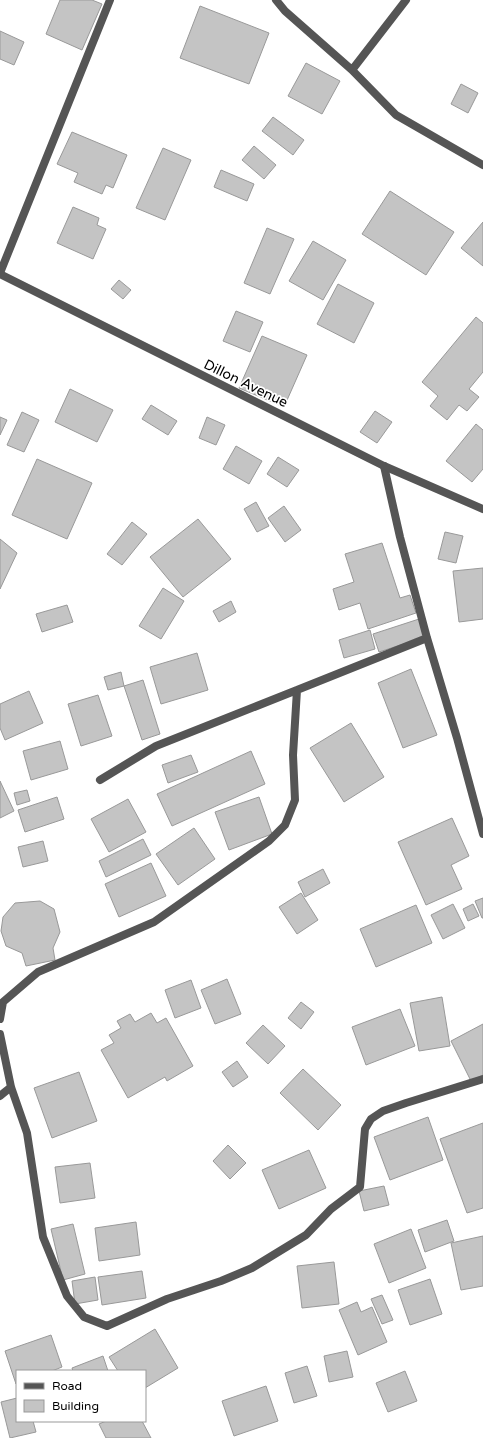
<svg xmlns="http://www.w3.org/2000/svg" width="483" height="1438" font-family="'Varela Round',sans-serif">
<style>
.building{fill:#c4c4c4;stroke:#999}
.lines{fill:none;stroke-linecap:round;stroke-linejoin:round}
.minor{stroke:#555;stroke-width:8}
.tertiary{stroke:#555;stroke-width:8}
.labels{text-anchor:middle;stroke-width:3.5;stroke-linejoin:round;paint-order:stroke}
.street-label{font-size:14px;fill:#000;stroke:#fff}
</style>
<rect width="100%" height="100%" fill="#fff"/>
<path class="building" d="M60 0H92L102 4 82 50 46 34Z
M200 6 269 33 249 84 180 58Z
M0 31 24 42 14 65 0 59Z
M306 63 340 81 322 114 288 96Z
M461 84 478 93 468 113 451 104Z
M273 117 304 140 293 155 262 131Z
M72 132 127 155 113 188 106 185 102 194 74 182 78 173 57 164Z
M254 146 276 165 264 179 242 160Z
M163 148 191 160 165 220 136 208Z
M221 170 254 184 247 201 214 187Z
M390 191 454 232 426 275 362 234Z
M73 207 99 218 97 225 106 229 93 259 57 243Z
M483 222V266L461 248Z
M267 228 294 239 270 294 244 283Z
M313 241 346 260 323 300 289 281Z
M119 280 131 290 123 299 111 289Z
M338 284 374 303 354 343 317 324Z
M236 311 263 322 250 352 223 341Z
M476 317 483 323V372L469 389 479 397 467 411 459 405 447 420 430 406 438 396 422 382Z
M262 336 307 355 284 407 239 388Z
M70 389 113 410 97 442 55 422Z
M151 405 177 421 168 435 142 419Z
M375 411 392 422 377 443 360 432Z
M22 412 39 420 24 452 7 445Z
M0 417 7 420 0 435Z
M207 417 225 425 216 445 199 438Z
M476 424 483 430V469L472 482 446 461Z
M236 446 262 461 249 484 223 469Z
M278 457 299 470 287 487 267 474Z
M37 459 92 483 67 539 12 515Z
M256 502 269 526 257 532 244 509Z
M284 506 301 530 285 542 268 518Z
M198 519 231 559 183 597 150 557Z
M132 522 147 534 122 565 107 554Z
M445 532 463 536 456 563 438 559Z
M0 539 17 553 0 589Z
M382 543 400 598 410 595 416 613 368 629 360 603 339 610 333 589 354 582 345 554Z
M483 568V619L459 622 453 571Z
M163 588 184 601 161 639 139 626Z
M231 601 236 612 219 622 213 611Z
M67 605 73 622 42 632 36 614Z
M419 619 425 637 379 652 373 634Z
M370 630 375 649 344 658 339 640Z
M197 653 208 690 161 704 150 667Z
M411 669 437 735 403 748 378 683Z
M121 672 124 686 108 690 104 677Z
M143 680 160 734 142 740 124 686Z
M29 691 43 723 5 740 0 728V704Z
M98 695 112 736 81 746 68 704Z
M351 723 384 777 344 802 310 748Z
M60 741 68 769 31 780 23 751Z
M251 751 265 784 172 826 157 794Z
M191 755 198 772 168 783 162 765Z
M0 781 14 811 0 818Z
M27 790 30 801 17 805 14 793Z
M57 797 64 819 25 832 18 810Z
M259 797 272 834 229 850 215 812Z
M128 799 146 832 109 852 91 819Z
M452 818 469 856 451 865 462 889 426 905 398 842Z
M194 828 215 859 178 885 156 854Z
M143 839 151 855 106 877 99 861Z
M43 841 48 861 23 867 18 847Z
M151 863 166 896 119 917 105 884Z
M323 869 330 883 305 897 298 882Z
M301 893 318 920 297 934 279 907Z
M483 898V918H482L475 901Z
M40 901 54 909 60 932 53 948 55 960 26 966 22 953 6 946 1 931 3 917 15 903Z
M453 904 465 928 443 939 431 915Z
M473 904 479 916 468 921 463 909Z
M416 905 432 943 376 967 360 929Z
M227 979 241 1014 215 1024 201 990Z
M191 980 201 1008 175 1018 165 990Z
M442 997 450 1046 419 1051 410 1003Z
M301 1002 314 1012 301 1029 288 1018Z
M400 1009 415 1046 366 1065 352 1027Z
M151 1013 157 1023 166 1018 193 1066 167 1081 165 1077 128 1098 101 1050 114 1043 109 1035 121 1028 117 1021 130 1014 135 1022Z
M483 1024V1075L471 1081 451 1041Z
M263 1025 285 1046 268 1064 246 1043Z
M237 1061 248 1077 233 1087 222 1072Z
M303 1069 341 1105 318 1130 280 1093Z
M79 1072 97 1121 52 1138 34 1088Z
M428 1117 443 1160 390 1180 374 1137Z
M483 1123V1208L467 1213 440 1139Z
M228 1145 246 1163 230 1179 213 1161Z
M309 1150 326 1188 279 1209 262 1170Z
M90 1163 95 1198 60 1203 55 1167Z
M384 1186 389 1205 364 1211 359 1191Z
M447 1220 454 1241 425 1252 418 1230Z
M136 1222 140 1255 99 1261 95 1228Z
M73 1224 85 1274 63 1280 51 1229Z
M411 1229 426 1268 389 1283 374 1244Z
M483 1236V1286L461 1290 451 1243Z
M334 1262 339 1304 302 1308 297 1266Z
M142 1271 146 1298 102 1305 98 1277Z
M95 1277 98 1300 75 1304 72 1281Z
M430 1279 442 1314 410 1325 398 1290Z
M382 1295 393 1320 382 1324 371 1299Z
M357 1302 361 1312 372 1307 387 1342 358 1355 339 1310Z
M155 1329 178 1368 145 1388V1371H118L109 1357Z
M51 1335 62 1367 52 1371H17L16 1384 5 1351Z
M347 1351 353 1377 329 1382 324 1356Z
M103 1356 108 1371H73L72 1368Z
M307 1366 317 1396 294 1403 285 1373Z
M405 1371 417 1401 388 1412 376 1383Z
M266 1386 278 1421 234 1436 222 1401Z
M17 1398V1421H33L36 1432 10 1438 1 1402Z
M106 1421H142L151 1438H106L99 1424Z"/>
<g class="lines">
<path class="minor" d="M276 0 285 11 352 70 396 115 483 165
M352 70 406 0
M0 273 110 0
M384 466 400 537 427 638 457 738 483 834
M100 780 156 746 297 690
M0 1019 3 1002 38 972 154 922 269 841 285 825 295 800 293 755 297 690 427 638
M0 1034 11 1087 27 1133 43 1237 67 1296 84 1317 107 1326 167 1299 221 1281 252 1268 306 1235 331 1209 360 1187 365 1129 371 1119 383 1111 406 1103 483 1079
M0 1096 11 1087"/>
<path class="tertiary" d="M0 274 384 466 483 509"/>
</g>
<g class="labels">
<g class="street-label">
<text transform="translate(246 383) rotate(26)" y="5">Dillon Avenue</text>
</g>
</g>
<rect x="16" y="1370" width="130" height="52" fill="#ffffff" stroke="#999999"/>
<rect x="24" y="1383" width="20" height="6" fill="#555555" stroke="#999999"/>
<text x="52" y="1390" font-size="12" fill="#000000">Road</text>
<rect x="24" y="1400" width="20" height="12" fill="#c4c4c4" stroke="#999999"/>
<text x="52" y="1410" font-size="12" fill="#000000">Building</text>
</svg>
